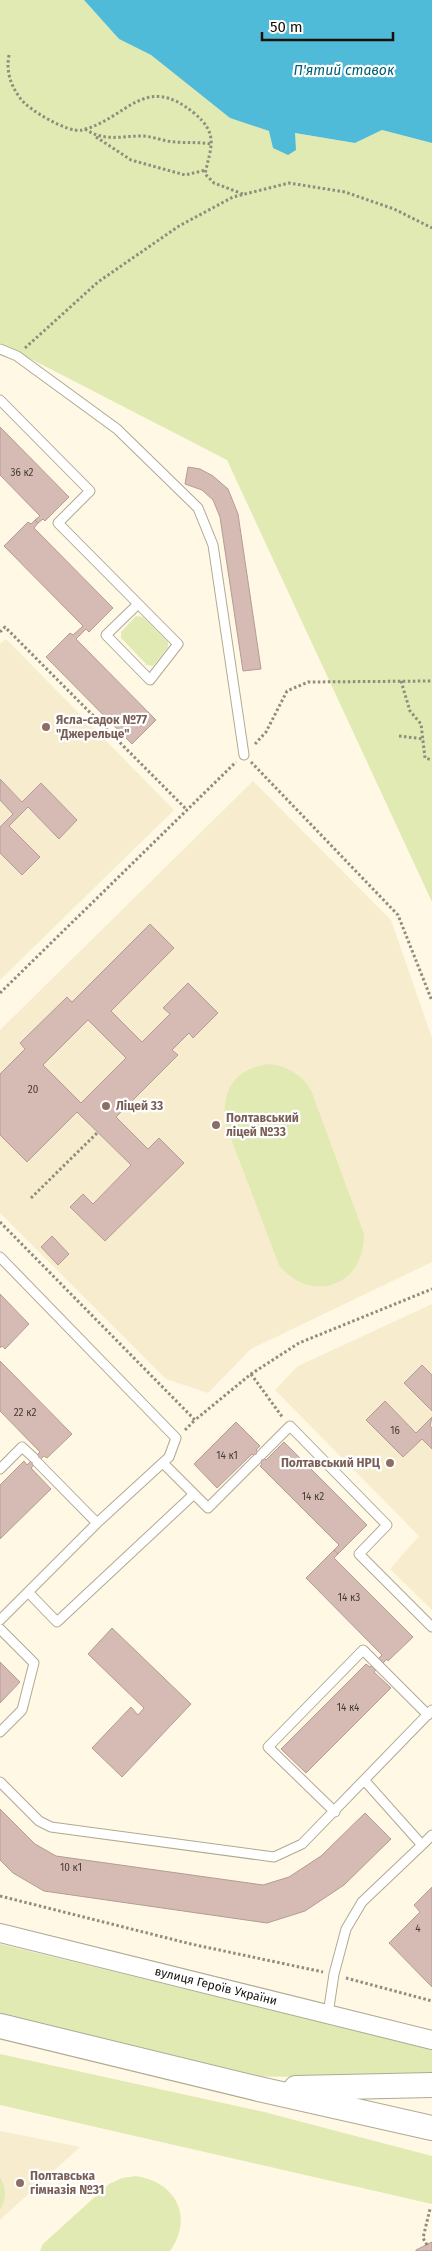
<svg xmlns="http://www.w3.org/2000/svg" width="432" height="2251" font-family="'Fira Sans',sans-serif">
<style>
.built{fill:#f7edce}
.green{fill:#e2eab3}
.water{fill:#50bbd8}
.building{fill:#d6bbb4;stroke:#b59b95;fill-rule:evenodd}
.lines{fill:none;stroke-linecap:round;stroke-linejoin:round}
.lane-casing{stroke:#b0a992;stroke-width:11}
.street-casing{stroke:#b0a992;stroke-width:20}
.secondary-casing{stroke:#b0a992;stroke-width:26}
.path{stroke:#908c7e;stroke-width:3;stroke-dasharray:2.5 2.5;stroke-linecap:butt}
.lane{stroke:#fff;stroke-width:9}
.street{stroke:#fff;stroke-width:18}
.secondary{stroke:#fff;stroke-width:24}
.education-dot{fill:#8d6e63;stroke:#fff;stroke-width:2}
.labels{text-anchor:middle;stroke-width:4.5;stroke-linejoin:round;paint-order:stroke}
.number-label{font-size:10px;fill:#453c34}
.education-label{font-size:12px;font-weight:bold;fill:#785e54;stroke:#fff;text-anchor:start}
.street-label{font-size:12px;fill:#15120a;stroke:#fff}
.water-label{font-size:14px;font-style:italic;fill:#016074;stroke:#fff}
</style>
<rect width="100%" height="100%" fill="#fef8e5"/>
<path class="built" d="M6 639 174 810 0 980V644Z
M253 781 391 920 432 1038V1262L251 1349 208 1393 166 1379 0 1213V1030Z
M432 1304V1610L390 1569 419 1536 275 1390 298 1366Z
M0 2131 80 2147 0 2220Z"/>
<path class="green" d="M0 0H84L119 39 151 55 230 118 269 131 295 133 355 143 382 130 432 143V902L227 460 0 343Z
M136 616 143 617 168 642V647L153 666 147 665 121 638V632Z
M270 1064C289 1067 301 1074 311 1090L364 1234C365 1286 311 1305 279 1265L225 1123C222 1090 234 1068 270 1064Z
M0 1944 432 2049V2079L242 2076 0 2018Z
M0 2054 264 2112 432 2156V2204L0 2105Z
M136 2176C176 2182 194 2217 170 2251H40L43 2244 109 2184 122 2178Z
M0 2177C7 2188 6 2200 0 2210Z"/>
<path class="water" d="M84 0H432V143L382 130 355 143 295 133 296 150 288 155 273 148 269 131 230 118 151 55 119 39Z"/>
<path class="building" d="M0 427 69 497 45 521 43 519 38 523 35 520 40 516 0 475Z
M188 467 200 469 213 476 228 489 238 514 261 669 243 671 220 517 213 500 202 490 185 484Z
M35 520 38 523 34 528 113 608 89 632 86 629 76 639 156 720 132 744 46 657 70 633 73 635 83 626 4 546 28 522 31 524Z
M0 779 22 802 41 783 77 820 59 839 28 807 9 826 40 857 22 875 0 853V827L13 814 0 800Z
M150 924 174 948 111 1011 142 1042 170 1014 163 1008 188 983 218 1013 193 1038 189 1033 172 1050 178 1055 116 1117 148 1149 159 1138 184 1163 105 1241 70 1207 83 1194 93 1204 131 1165 77 1112 27 1162 0 1135V1074L25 1049 20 1043 67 997 72 1002ZM88 1020 126 1058 81 1103 43 1065Z
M52 1236 69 1254 58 1265 41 1247Z
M0 1294 29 1324 5 1349 2 1346 0 1348Z
M0 1361 72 1434 47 1458 44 1456 37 1462 34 1458 40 1452 0 1411Z
M422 1365 432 1375V1411L404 1383Z
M385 1401 416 1433 432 1417 430 1426 432 1428V1449L422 1439 403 1457 366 1420Z
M236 1422 260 1446 256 1450 261 1455 257 1459 252 1454 217 1488 194 1464Z
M284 1442 367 1525 338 1554 334 1550 339 1545 260 1466 262 1464 257 1459 261 1455 266 1460Z
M34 1458 37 1462 31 1468 51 1489 0 1539V1485L24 1461 27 1465Z
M334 1550 338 1554 334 1558 413 1637 388 1661 387 1659 380 1666 376 1661 382 1655 306 1578Z
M112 1628 191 1704 122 1777 92 1748 131 1707 138 1715 144 1708 88 1654Z
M0 1662 20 1682 0 1703Z
M374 1663 379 1667 374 1672 391 1688 306 1773 281 1749 366 1664 370 1667Z
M0 1809 35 1844 56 1856 263 1885 289 1877 321 1856 365 1813 391 1839 344 1885 305 1911 267 1923 44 1891 13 1873 0 1860Z
M432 1887V1987L389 1943 420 1912 414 1905Z
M432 2242V2251H416V2250Z"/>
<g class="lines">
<g class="lane-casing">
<path id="lane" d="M0 349 17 356 117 429 198 508 213 545 244 755
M0 400 90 491 58 523 178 644 150 680 106 635 138 604
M0 1257 176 1438 169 1457 97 1523 0 1620
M261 1455 290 1426 387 1525 359 1554 432 1627
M37 1462 97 1523
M163 1463 208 1508 257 1459
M0 1469 22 1447 34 1458
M28 1592 57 1622 194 1494
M0 1629 34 1663 22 1710 0 1732
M0 1782 39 1821 51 1827 274 1857 302 1844 432 1710
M335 1812 268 1747 363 1650 428 1715
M422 1845 432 1835
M328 2014 334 1974 346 1929 362 1902 422 1845 365 1781"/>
</g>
<g class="street-casing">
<path id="street" d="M0 1933 432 2040"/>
</g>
<g class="secondary-casing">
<path id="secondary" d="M0 2026 259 2089 432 2128
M296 2088 432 2085"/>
</g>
<path class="path" d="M9 55C6 71 10 84 20 98 27 109 69 134 82 130 127 119 144 72 194 113 219 134 211 146 205 174L214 183 243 194
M85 129C104 142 121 136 141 136 153 136 165 142 176 142 188 143 199 142 211 144
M96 137 131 160 185 175 206 170
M25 348 98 282 179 226 233 197 289 183 345 192 394 209 432 228
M0 632 5 627 187 810
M401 681 410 711 421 724 425 758 432 760
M399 736 424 739
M255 744 266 732 287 691 308 682 432 681
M251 762 398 915 432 1001
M0 993 236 762
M31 1198 98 1132
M0 1222 195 1420 251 1374 299 1343 432 1289
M251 1374 283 1418
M185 1430 195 1420
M0 1896 191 1944 323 1972
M346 1978 432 2001
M427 2245 423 2238 430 2209"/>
<use href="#lane" class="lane"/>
<use href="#street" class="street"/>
<use href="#secondary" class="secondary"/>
</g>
<g class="education-dot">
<circle cx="46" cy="727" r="5"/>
<circle cx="106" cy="1106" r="5"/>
<circle cx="216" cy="1125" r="5"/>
<circle cx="390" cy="1463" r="5"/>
<circle cx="20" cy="2183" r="5"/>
</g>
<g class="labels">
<g class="number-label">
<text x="22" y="476">36 к2</text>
<text x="33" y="1093">20</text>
<text x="25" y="1416">22 к2</text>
<text x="395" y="1434">16</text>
<text x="227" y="1459">14 к1</text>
<text x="313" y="1500">14 к2</text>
<text x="349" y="1601">14 к3</text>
<text x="348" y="1711">14 к4</text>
<text x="71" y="1871">10 к1</text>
<text x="418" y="1932">4</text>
</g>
<g class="education-label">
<text x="56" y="724">Ясла-садок №77<tspan x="56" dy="14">"Джерельце"</tspan></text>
<text x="116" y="1110">Ліцей 33</text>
<text x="226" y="1122">Полтавський<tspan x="226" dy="14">ліцей №33</tspan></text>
<text x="380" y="1467" text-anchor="end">Полтавський НРЦ</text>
<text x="30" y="2180">Полтавська<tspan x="30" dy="14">гімназія №31</tspan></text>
</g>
<g class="street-label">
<text transform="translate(216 1986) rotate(14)" y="4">вулиця Героїв України</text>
</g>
<g class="water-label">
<text x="344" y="75">П'ятий ставок</text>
</g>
</g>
<path d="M262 32v8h131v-8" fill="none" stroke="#15120a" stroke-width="2.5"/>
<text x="270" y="32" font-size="15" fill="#15120a" stroke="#ffffff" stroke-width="4" paint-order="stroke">50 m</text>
</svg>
